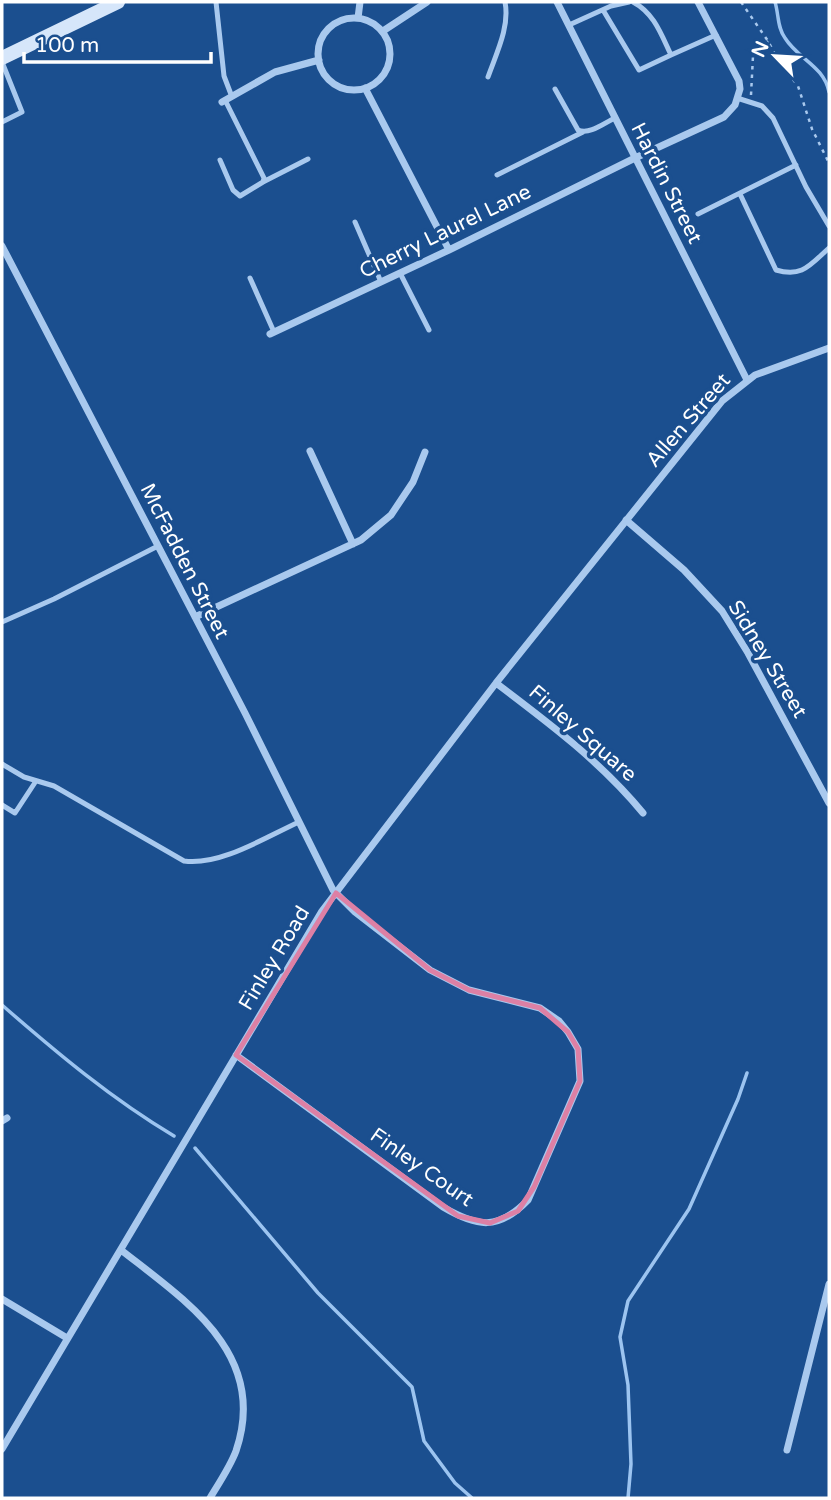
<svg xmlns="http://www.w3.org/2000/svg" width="831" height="1500" font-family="'Varela Round',sans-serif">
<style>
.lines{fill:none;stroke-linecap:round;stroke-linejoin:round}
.stream{stroke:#9cc4f0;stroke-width:3.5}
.path{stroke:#a9c9ee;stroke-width:2.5;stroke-dasharray:3.5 5;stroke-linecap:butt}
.service{stroke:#a9c9ee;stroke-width:5}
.minor{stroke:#a9c9ee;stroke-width:7}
.secondary{stroke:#d6e6fa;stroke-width:14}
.marked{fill:none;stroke:#dd80a5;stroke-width:5;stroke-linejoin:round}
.labels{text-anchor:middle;stroke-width:7;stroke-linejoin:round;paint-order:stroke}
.street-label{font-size:21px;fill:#fff;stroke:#1b4f8f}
</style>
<rect width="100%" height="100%" fill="#1b4f8f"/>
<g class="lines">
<path class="stream" d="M775 2C779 15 777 27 785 38 798 59 824 66 829 92
M2 1005C57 1053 112 1099 174 1136
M195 1148 318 1293 412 1387 424 1441 455 1483 472 1498
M628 1498 631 1464 628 1385 620 1337 628 1301 689 1209 738 1099 747 1073"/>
<path class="path" d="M741 2 768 41 778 60 798 86 812 129 829 163
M751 95 753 56 768 41"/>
<path class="service" d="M216 2 224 76 232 97
M633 2C654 13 661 34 671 55L716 35
M603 10 639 70 671 55
M569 25 611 6 629 2
M2 62 22 112 2 122
M488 77C496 54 510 27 505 2
M555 89 578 130C590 135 604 123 615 118
M737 98 762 106 773 118 806 187 829 226
M220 160 233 190 240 196 263 182 264 178 225 100
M497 175 583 132
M263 182 308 159
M740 194 776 270C802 278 810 265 829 248
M698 214 796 165
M355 222 381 282
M400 273 429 330
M250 278 274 332
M2 622 54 599 158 546
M2 764 24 777 54 786 184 861C220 866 266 837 299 822
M2 805 15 813 36 781"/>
<path class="minor" d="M557 2 747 380
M358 18 360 2
M318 54a36 36 0 1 1 72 0a36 36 0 1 1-72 0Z
M383 31 427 2
M365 88 449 250
M222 102 275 72 319 60
M2 246 245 713 333 890 355 912 430 970 469 990 540 1008 559 1021 568 1032 578 1049 580 1081 528 1200C498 1231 477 1227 443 1207L236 1055
M270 334 449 250 635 158 724 117 735 105 740 89 739 81 698 2
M310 451 353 544
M626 520 684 570 722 611 748 653 829 803
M195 617 361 540 391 515 413 482 425 452
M496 683C549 723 601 762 643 813
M2 1121 7 1118
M121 1250C186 1301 269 1354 236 1451 230 1467 219 1483 210 1498
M2 1299 67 1338
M2 1449 322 911 496 683 722 401 755 375 829 348
M787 1450 829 1284"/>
<path class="secondary" d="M2 58 118 2"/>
</g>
<path class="marked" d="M336 893 430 970 469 990 540 1008 568 1032 578 1049 580 1081 534 1187 518 1211 490 1223 458 1216 236 1055Z"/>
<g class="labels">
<g class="street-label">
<text transform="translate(667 183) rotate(63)" y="7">Hardin Street</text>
<text transform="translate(445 231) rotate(-26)" y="7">Cherry Laurel Lane</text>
<text transform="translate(688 420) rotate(-49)" y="7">Allen Street</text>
<text transform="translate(185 561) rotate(63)" y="7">McFadden Street</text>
<text transform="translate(768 659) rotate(59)" y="7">Sidney Street</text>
<text transform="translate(583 733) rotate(41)" y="7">Finley Square</text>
<text transform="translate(274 958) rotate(-59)" y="7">Finley Road</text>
<text transform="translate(422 1167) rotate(35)" y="7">Finley Court</text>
</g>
</g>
<rect width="831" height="1500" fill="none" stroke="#ffffff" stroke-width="7"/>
<g transform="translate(775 56) rotate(295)" stroke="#1b4f8f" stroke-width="5" paint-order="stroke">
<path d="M0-5L12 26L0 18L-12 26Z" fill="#ffffff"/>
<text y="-10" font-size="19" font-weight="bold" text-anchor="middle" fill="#ffffff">N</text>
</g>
<path d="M24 52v10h187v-10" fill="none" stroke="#ffffff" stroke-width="3.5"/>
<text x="35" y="52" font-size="21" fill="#ffffff" stroke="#1b4f8f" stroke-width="5" paint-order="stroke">100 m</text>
</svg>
